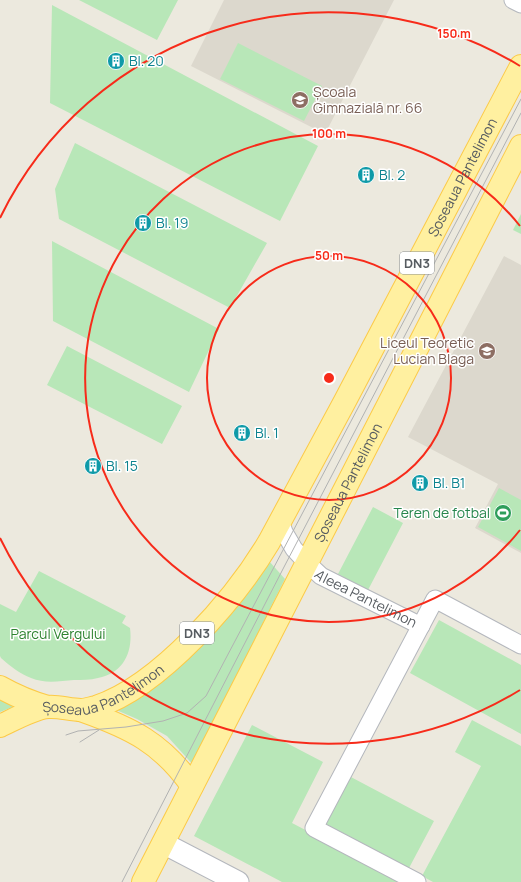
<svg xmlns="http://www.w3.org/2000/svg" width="521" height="882" font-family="Manrope,sans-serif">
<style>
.education{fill:#dcd8cd}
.green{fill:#b8e7b8}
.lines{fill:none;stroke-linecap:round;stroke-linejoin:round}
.minor-casing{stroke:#b4b7bd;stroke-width:19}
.tertiary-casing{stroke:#b4b7bd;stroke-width:23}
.primary-casing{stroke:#fcca47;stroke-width:24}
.minor{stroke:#fff;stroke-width:17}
.tertiary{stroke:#fff;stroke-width:21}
.primary{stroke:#fff0a0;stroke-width:22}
.tram{stroke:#b1b2b2;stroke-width:1}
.ring{fill:none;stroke:#f72b1a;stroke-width:2}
.labels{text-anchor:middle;stroke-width:3;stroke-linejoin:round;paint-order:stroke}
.shield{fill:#fff;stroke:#898d90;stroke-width:1}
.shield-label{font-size:13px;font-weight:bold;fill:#575c61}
.culture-label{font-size:14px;fill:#0d838f;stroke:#fff;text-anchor:start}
.education-label{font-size:14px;fill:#785e54;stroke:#fff;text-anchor:start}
.street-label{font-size:14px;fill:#575c61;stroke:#fff}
.leisure-label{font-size:14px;fill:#27864d;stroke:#fff;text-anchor:end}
.park-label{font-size:14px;fill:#2d8330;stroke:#fff}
.centre{fill:#f72b1a;stroke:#fff;stroke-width:2}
.ring-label{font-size:12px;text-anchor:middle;font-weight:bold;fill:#f72b1a;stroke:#fff;stroke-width:3;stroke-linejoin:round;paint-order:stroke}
</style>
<rect width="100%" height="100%" fill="#ece9de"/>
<path class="education" d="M224 0H394L325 134 191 66Z
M504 256 521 265V553L475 528 498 484 408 437Z"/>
<path class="green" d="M79 0H178L157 40Z
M52 5 318 146 280 221 50 103Z
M238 43 322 86 304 121 220 79Z
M75 143 267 243 230 308 59 219 55 189Z
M521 214V234L513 230Z
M52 241 219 329 189 392 53 321Z
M67 346 182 406 162 444 47 385Z
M499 488 521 500V551L478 527Z
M373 507 403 523 368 590 338 574Z
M269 561 285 579 222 705 196 768 167 736 137 719 114 709Z
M39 571 126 616 122 623 130 628C133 652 124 673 98 678 90 680 82 680 74 680 60 681 45 684 31 678 20 674 10 666 1 658L0 656V604L16 612Z
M439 620 521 665V734L410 673Z
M0 699 13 707 0 712Z
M472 720 521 746V882H433L422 876 481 766 455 752Z
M252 725 323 762 292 823 405 882H282L194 836Z
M349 776 434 821 409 868 324 823Z"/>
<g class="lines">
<g class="minor-casing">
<g id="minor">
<path d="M513 0 521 4"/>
<path id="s1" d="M280 521 284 532 294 549 307 563 321 576 421 626"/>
<path d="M417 882 314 828 435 599 521 645"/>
</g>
</g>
<g class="tertiary-casing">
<path id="tertiary" d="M163 843 238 882"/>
</g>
<g class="primary-casing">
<g id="primary">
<path d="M0 687C16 696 30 702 48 707"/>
<path d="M83 711C131 728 162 743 192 786"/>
<path id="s2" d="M0 726C13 720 34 708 48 707 59 706 70 710 81 710 86 710 91 708 96 707 160 686 235 599 269 542L345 401 521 66"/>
<path id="s3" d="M143 882 521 146"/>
</g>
</g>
<use href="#minor" class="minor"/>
<use href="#tertiary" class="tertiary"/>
<use href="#primary" class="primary"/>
<path class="tram" d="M66 735 78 731 126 727 163 721 187 713 206 696 521 99
M80 742 99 730
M122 882 284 567 521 113"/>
</g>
<g class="ring">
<circle cx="329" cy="378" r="122"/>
<path d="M520 530A244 244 0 1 1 520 226"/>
<path d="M520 690A366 366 0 0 1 0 538M0 218A366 366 0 0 1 520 66"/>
</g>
<defs>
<g id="building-disc" transform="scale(0.9)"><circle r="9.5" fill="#0f9aa8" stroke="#fff"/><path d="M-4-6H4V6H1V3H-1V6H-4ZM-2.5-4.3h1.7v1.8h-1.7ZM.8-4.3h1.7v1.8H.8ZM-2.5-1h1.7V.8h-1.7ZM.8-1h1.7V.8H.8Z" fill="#fff"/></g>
<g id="school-disc" transform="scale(0.9)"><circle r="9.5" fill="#8d6e63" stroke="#fff"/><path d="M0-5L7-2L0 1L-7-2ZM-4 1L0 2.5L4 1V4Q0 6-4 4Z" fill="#fff"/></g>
<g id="stadium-disc" transform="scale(0.9)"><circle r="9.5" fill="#2e9e5b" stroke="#fff"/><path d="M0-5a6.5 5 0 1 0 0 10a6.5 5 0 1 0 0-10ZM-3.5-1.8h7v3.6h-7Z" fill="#fff"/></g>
</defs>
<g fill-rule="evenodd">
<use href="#building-disc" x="116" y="61"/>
<use href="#school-disc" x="300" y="100"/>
<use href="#building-disc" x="366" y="175"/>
<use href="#building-disc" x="143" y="223"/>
<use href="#school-disc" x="487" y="351"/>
<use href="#building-disc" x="242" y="433"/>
<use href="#building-disc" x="93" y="466"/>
<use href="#building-disc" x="420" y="483"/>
<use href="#stadium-disc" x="503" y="513"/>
</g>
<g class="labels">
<g class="shield">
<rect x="400" y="252" width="34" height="22" rx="3"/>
<rect x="180" y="622" width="34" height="22" rx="3"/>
</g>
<g class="shield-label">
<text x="417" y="268">DN3</text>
<text x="197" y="638">DN3</text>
</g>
<g class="culture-label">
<text x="129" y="66">Bl. 20</text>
<text x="379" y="180">Bl. 2</text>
<text x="156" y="228">Bl. 19</text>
<text x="255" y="438">Bl. 1</text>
<text x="106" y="471">Bl. 15</text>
<text x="433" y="488">Bl. B1</text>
</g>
<g class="education-label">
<text x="313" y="97">Școala<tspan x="313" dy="16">Gimnazială nr. 66</tspan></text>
<text x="474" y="348" text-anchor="end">Liceul Teoretic<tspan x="474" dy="16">Lucian Blaga</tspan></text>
</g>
<g class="street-label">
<text dy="5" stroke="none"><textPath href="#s2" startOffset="756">Șoseaua Pantelimon</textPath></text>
<text dy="5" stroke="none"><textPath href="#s3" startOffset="449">Șoseaua Pantelimon</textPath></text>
<text dy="5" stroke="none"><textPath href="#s1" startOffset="120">Aleea Pantelimon</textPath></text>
<text dy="5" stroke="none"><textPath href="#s2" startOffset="112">Șoseaua Pantelimon</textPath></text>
</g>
<g class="leisure-label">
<text x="490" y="518">Teren de fotbal</text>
</g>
<g class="park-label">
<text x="58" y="639">Parcul Vergului</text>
</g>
</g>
<circle cx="329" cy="378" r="6" class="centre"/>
<g class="ring-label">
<text x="454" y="38">150 m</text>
<text x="329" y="138">100 m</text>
<text x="329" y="260">50 m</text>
</g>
</svg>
